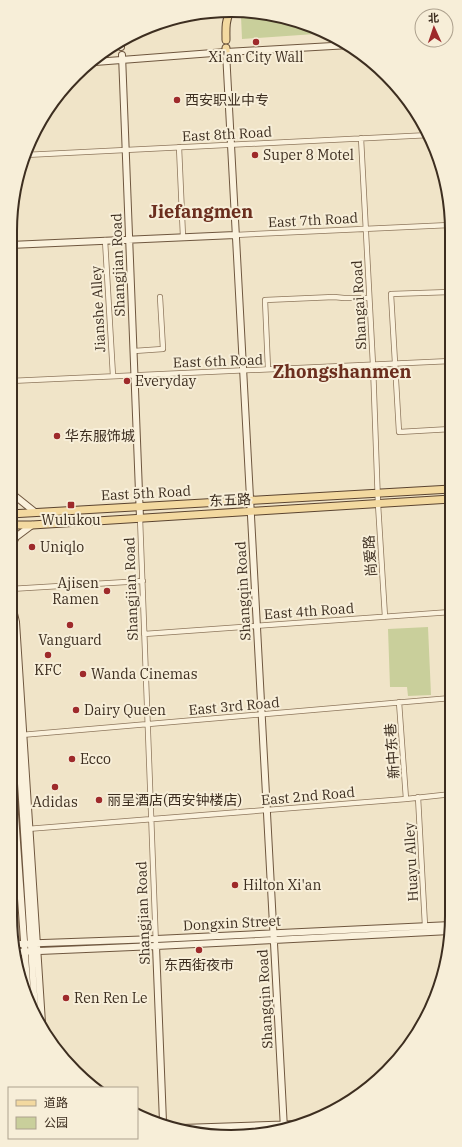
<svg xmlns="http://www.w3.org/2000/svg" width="462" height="1147" font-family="'IBM Plex Serif','Noto Sans SC',serif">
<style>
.green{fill:#c9cf9b}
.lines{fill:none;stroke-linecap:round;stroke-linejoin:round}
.street-casing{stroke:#8d765c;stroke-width:6}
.secondary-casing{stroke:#6f573f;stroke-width:8}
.primary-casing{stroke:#5b4430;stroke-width:9}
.street{stroke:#faf1dc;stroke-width:4.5}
.secondary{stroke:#faf1dc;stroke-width:6}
.primary{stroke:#f3d9a0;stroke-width:7}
.poi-dot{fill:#9e2a2b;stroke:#f7eed8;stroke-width:1.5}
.labels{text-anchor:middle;stroke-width:4;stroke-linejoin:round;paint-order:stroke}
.poi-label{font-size:14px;fill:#3d2e20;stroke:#f7eed8;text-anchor:start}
.street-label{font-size:14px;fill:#3d2e20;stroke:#f7eed8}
.district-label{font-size:18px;font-weight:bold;fill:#6b2e1e;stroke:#f7eed8}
.rim{fill:none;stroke:#3d2e20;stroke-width:2}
</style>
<rect width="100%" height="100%" fill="#f0e4c8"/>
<path class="green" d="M252 15 302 22 314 28 315 34 242 39 241 16Z
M428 627 431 695 408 696 407 687H390L388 629Z"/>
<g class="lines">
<g class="street-casing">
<path id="street" d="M211 12 221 11
M361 138 373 365 378 504 385 617
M179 147 183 237
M25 155 430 135
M235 235 450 225
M105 240 113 376
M450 292 391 294 399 432 451 429
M134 351 163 349 160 297
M268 369 265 300 334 297 344 298H369
M10 381 451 361
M140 518 156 946
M10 589 143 581
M144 634 451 612
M399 702 406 799
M21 735 451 698
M418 797 425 926
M27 829 406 799 452 794
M10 846 20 979"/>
</g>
<g class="secondary-casing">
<path id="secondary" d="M121 42V47
M226 52 284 1129
M122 55 140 518
M95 62 226 52 350 45
M10 245 235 235
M10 492 35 512
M10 549 16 537 32 525
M10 597 16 622 42 1023
M10 640 18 735 35 1010
M10 744 28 997
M15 944 156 939 451 925
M156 946 163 1122
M16 952 156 946 450 931
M182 1128 298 1124"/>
</g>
<g class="primary-casing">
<path id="primary" d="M226 40C226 30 225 21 230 12
M226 52V48
M10 514 451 489
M10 525H32L451 499"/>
</g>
<use href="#street" class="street"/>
<use href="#secondary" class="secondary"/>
<use href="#primary" class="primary"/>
</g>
<g class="poi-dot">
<circle cx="256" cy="42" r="4"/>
<circle cx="177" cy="100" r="4"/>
<circle cx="255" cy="155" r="4"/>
<circle cx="127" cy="381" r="4"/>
<circle cx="57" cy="436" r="4"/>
<rect x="67" y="501" width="8" height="8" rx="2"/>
<circle cx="32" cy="547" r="4"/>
<circle cx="107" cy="591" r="4"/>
<circle cx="70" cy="625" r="4"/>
<circle cx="48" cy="655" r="4"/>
<circle cx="83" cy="674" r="4"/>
<circle cx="76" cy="710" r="4"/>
<circle cx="72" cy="759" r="4"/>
<circle cx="55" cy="787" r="4"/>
<circle cx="99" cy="800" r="4"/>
<circle cx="235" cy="885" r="4"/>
<circle cx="199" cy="950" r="4"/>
<circle cx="66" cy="998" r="4"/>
</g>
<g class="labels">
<g class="poi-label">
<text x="256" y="62" text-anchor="middle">Xi'an City Wall</text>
<text x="185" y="105">西安职业中专</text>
<text x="263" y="160">Super 8 Motel</text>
<text x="135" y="386">Everyday</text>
<text x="65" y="441">华东服饰城</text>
<text x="71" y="525" text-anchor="middle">Wulukou</text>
<text x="40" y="552">Uniqlo</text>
<text x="99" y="588" text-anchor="end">Ajisen<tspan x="99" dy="16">Ramen</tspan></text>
<text x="70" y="645" text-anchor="middle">Vanguard</text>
<text x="48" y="675" text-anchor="middle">KFC</text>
<text x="91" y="679">Wanda Cinemas</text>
<text x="84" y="715">Dairy Queen</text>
<text x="80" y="764">Ecco</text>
<text x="107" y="805">丽呈酒店(西安钟楼店)</text>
<text x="55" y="807" text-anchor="middle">Adidas</text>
<text x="243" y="890">Hilton Xi'an</text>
<text x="199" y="970" text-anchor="middle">东西街夜市</text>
<text x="74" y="1003">Ren Ren Le</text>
</g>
<g class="street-label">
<text transform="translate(227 134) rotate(-3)" y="5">East 8th Road</text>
<text transform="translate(313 220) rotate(-3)" y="5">East 7th Road</text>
<text transform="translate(118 265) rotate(-92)" y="5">Shangjian Road</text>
<text transform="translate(359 305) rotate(-93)" y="5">Shangai Road</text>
<text transform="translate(98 309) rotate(-93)" y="5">Jianshe Alley</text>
<text transform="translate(218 361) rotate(-2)" y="5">East 6th Road</text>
<text transform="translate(146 493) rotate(-3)" y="5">East 5th Road</text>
<text transform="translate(230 500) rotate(-3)" y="5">东五路</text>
<text transform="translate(370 556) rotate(-94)" y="5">尚爱路</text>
<text transform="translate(131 589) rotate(-92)" y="5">Shangjian Road</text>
<text transform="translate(243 591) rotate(-93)" y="5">Shangqin Road</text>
<text transform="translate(309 611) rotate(-4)" y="5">East 4th Road</text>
<text transform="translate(234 706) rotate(-5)" y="5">East 3rd Road</text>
<text transform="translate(392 751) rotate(-94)" y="5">新中东巷</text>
<text transform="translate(308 796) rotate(-5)" y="5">East 2nd Road</text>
<text transform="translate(411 862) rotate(-93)" y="5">Huayu Alley</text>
<text transform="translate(143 913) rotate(-92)" y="5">Shangjian Road</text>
<text transform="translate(232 923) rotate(-3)" y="5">Dongxin Street</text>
<text transform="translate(265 999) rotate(-93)" y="5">Shangqin Road</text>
</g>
<g class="district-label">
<text x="201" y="218">Jiefangmen</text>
<text x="342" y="378">Zhongshanmen</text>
</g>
</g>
<path d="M0 0H462V1147H0ZM231 17H231A214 214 0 0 1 445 231V916A214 214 0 0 1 231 1130H231A214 214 0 0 1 17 916V231A214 214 0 0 1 231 17Z" fill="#f7eed8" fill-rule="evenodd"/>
<path class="rim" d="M231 17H231A214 214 0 0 1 445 231V916A214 214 0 0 1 231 1130H231A214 214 0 0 1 17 916V231A214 214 0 0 1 231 17Z"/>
<rect x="8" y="1087" width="130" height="52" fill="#f7eed8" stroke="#ada18e"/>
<rect x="16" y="1100" width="20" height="6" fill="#f3d9a0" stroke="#ada18e"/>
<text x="44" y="1107" font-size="12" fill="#3d2e20">道路</text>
<rect x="16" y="1117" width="20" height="12" fill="#c9cf9b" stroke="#ada18e"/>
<text x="44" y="1127" font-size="12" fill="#3d2e20">公园</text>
<g transform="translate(434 28) rotate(357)"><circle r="19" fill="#f7eed8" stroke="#ada18e"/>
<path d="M0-3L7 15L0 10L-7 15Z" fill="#9e2a2b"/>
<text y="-6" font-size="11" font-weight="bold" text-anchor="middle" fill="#3d2e20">北</text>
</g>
</svg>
